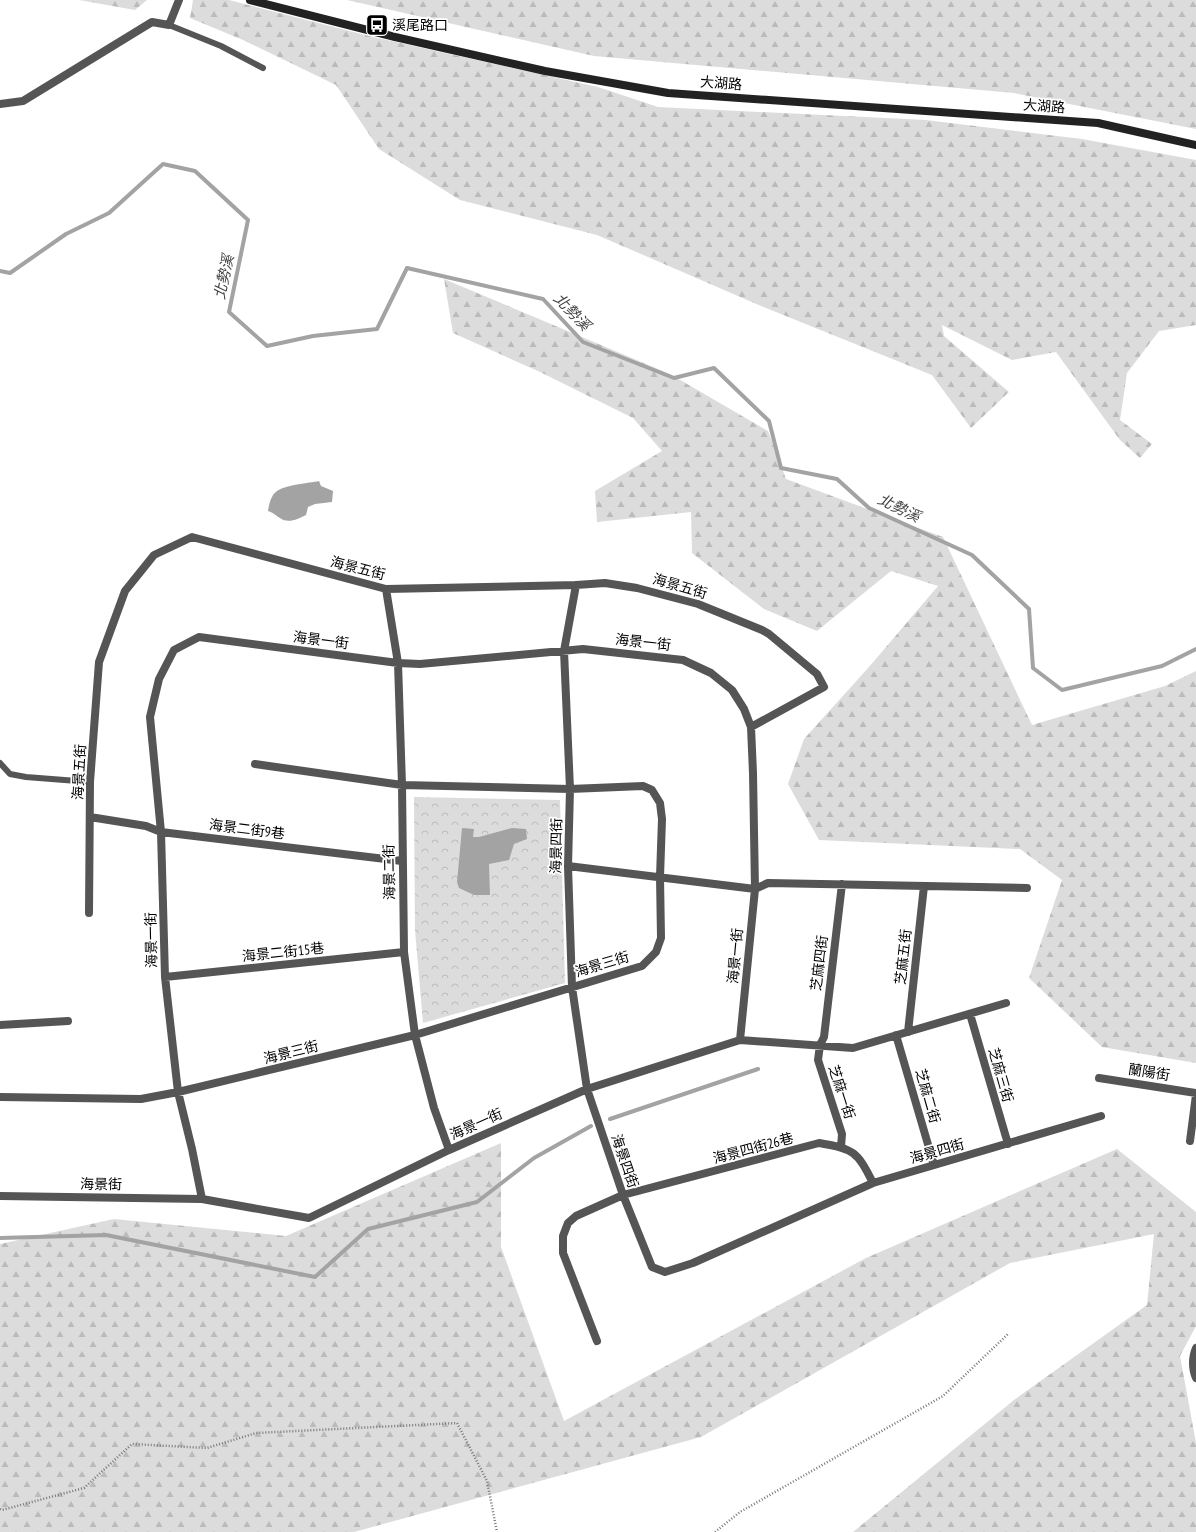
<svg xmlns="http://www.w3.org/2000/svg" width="1196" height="1532" font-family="'PT Sans Narrow','Noto Sans TC',sans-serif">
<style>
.forest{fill:url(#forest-firs)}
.park{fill:url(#park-crowns)}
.water{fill:#a3a3a3}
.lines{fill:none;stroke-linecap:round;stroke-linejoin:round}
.stream{stroke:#a3a3a3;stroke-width:4}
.path{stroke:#777;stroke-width:2.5;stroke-dasharray:1 2;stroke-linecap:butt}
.lane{stroke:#555;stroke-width:6}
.street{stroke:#555;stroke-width:8}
.secondary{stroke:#222;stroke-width:8}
.labels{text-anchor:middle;stroke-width:3.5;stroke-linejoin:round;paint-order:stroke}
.poi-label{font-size:14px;fill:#000;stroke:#fff;text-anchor:start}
.street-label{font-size:14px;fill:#000;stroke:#fff}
.water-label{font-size:15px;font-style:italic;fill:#444;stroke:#fff}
</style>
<defs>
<pattern id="forest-firs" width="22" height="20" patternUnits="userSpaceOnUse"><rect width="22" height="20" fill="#dcdcdc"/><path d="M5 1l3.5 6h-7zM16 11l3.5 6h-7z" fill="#bbb"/></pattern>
<pattern id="park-crowns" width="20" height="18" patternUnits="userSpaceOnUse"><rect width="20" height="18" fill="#dcdcdc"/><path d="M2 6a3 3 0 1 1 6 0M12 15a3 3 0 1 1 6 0" fill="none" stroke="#bbb"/></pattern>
</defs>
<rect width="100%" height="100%" fill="#fff"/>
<path class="forest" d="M79 0H147L135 10Z
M193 0H229L369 36 598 87 658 107 926 120 1082 139 1196 160V325L1159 331 1127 373 1120 420 1152 444 1140 458 1120 440 1056 352 1012 360 942 325 944 336 1009 392 971 428 932 375 766 308 597 235 460 200 379 149 336 85 243 40 190 18Z
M347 0H1196V129L1014 93 594 56Z
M444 279 670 374 768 431 786 479 943 537 1032 725 1165 686 1196 671V1063L1102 1047 1029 978 1062 880 1020 849 819 840 788 784 804 739 869 667 938 586 891 571 817 631 764 609 692 553 691 512 597 522 595 491 662 451 633 418 540 372 453 333Z
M501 1143V1247L564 1421 866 1258 1117 1149 1196 1212V1326L1180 1356 1196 1443V1532H853L1014 1400 1147 1305 1154 1234 1010 1263 701 1437 354 1532H0V1244L114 1219 286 1236Z"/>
<path class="park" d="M414 797 560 800 565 983 423 1023 415 930Z"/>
<path class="water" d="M319 481 321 486 333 491 332 502 315 504 308 507 306 515C298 519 288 524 280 518 275 515 274 513 268 511 269 504 271 495 277 491 285 485 309 483 319 481Z
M462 828 474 829 473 837H479L512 828 526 829 527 839 514 844 509 860 489 864 490 895H474L459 888 457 882Z"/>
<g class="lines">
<path class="stream" d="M0 271 10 273 66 234 109 213 163 164 195 171 248 220 229 312 267 346 313 336 377 329 407 268 543 299 583 342 674 378 714 368 769 421 781 468 837 479 869 508 972 555 1029 609 1033 668 1062 690 1162 666 1196 649
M610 1119 758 1069
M0 1238 106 1235 315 1277 368 1229 477 1202 534 1158 591 1126"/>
<path class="path" d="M0 1509 2 1510 84 1488 132 1444 207 1448 256 1433 457 1423 487 1481 497 1532
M715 1532 740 1512 943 1396 1008 1334"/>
<path class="lane" d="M169 25 221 46 263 68
M0 763 10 774 26 777 90 782"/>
<path class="street" d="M0 104 23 101 152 22 169 25 179 0
M576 585 564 651 570 789 568 866 572 987 587 1089 623 1195 652 1267 665 1272 693 1263 873 1183 1101 1116
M386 589 398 663 402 785 404 952 415 1035 434 1108 449 1150
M90 817 146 826 161 832 402 861
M568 866 755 889 768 883 1027 888
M89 913 90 782 99 662 125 591 154 555 192 537 386 589 576 585 605 583 637 588 698 604 762 630 769 634 817 674 824 687 751 727
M165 977 404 952
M970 1014 1008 1144
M0 1025 68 1021
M908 1032 924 886
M896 1035 934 1165
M740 1040 853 1048 1006 1003
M1099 1078 1196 1093
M0 1097 141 1099 178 1092 415 1035 642 966 656 952 661 938 660 877 662 819 660 803 652 790 643 786 570 789 402 785 255 764
M1190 1141 1196 1095
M841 1147 842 1134 818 1060 820 1045 824 1037 842 884
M0 1196 202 1199 309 1218 449 1150 587 1089 740 1040 755 889 753 773 751 727 744 709 732 690 711 673 683 660 583 649 420 664 398 663 199 637 174 650 159 679 150 717 161 832 165 977 178 1092 192 1149 202 1199
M597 1341 563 1253V1236L568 1223 576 1216 623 1195 819 1143C854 1149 857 1151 873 1183
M1196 1348C1192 1357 1192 1369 1196 1378"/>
<path class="secondary" d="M250 0 395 37 545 71 668 93 1098 123 1196 145"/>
</g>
<defs>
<g id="bus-square" transform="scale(1.15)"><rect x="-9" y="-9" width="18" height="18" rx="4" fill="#000" stroke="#fff"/><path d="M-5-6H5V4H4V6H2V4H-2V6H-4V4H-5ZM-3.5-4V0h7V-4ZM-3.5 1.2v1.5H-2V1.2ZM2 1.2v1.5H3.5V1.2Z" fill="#fff"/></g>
</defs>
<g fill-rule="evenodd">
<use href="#bus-square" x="377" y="25"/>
</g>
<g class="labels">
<g class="poi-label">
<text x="392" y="30">溪尾路口</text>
</g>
<g class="street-label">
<text transform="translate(721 83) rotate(4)" y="5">大湖路</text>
<text transform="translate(1044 106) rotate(4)" y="5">大湖路</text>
<text transform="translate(358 568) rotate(14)" y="5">海景五街</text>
<text transform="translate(680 586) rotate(16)" y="5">海景五街</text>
<text transform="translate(321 640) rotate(7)" y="5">海景一街</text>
<text transform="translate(643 642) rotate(6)" y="5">海景一街</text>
<text transform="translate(79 772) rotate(-87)" y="5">海景五街</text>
<text transform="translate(247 829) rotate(7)" y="5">海景二街9巷</text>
<text transform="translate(556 846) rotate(-89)" y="5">海景四街</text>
<text transform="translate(389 872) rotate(-91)" y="5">海景二街</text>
<text transform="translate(151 940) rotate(-91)" y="5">海景一街</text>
<text transform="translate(283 952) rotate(-6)" y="5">海景二街15巷</text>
<text transform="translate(735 956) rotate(-85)" y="5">海景一街</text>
<text transform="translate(903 957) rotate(-84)" y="5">芝麻五街</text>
<text transform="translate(819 963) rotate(-83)" y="5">芝麻四街</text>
<text transform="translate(602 964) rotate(-17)" y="5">海景三街</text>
<text transform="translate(291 1052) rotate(-14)" y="5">海景三街</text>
<text transform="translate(1149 1072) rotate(9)" y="5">蘭陽街</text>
<text transform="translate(1001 1075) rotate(74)" y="5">芝麻三街</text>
<text transform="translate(842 1092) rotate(72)" y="5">芝麻一街</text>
<text transform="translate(928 1096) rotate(74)" y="5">芝麻二街</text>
<text transform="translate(476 1124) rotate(-24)" y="5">海景一街</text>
<text transform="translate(753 1148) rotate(-15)" y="5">海景四街26巷</text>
<text transform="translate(937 1151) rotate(-16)" y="5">海景四街</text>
<text transform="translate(625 1161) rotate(71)" y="5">海景四街</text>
<text transform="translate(101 1184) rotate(1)" y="5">海景街</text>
</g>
<g class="water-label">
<text transform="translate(224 277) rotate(-78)" y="5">北勢溪</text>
<text transform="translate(572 312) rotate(46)" y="5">北勢溪</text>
<text transform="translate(899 508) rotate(26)" y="5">北勢溪</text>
</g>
</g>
</svg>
